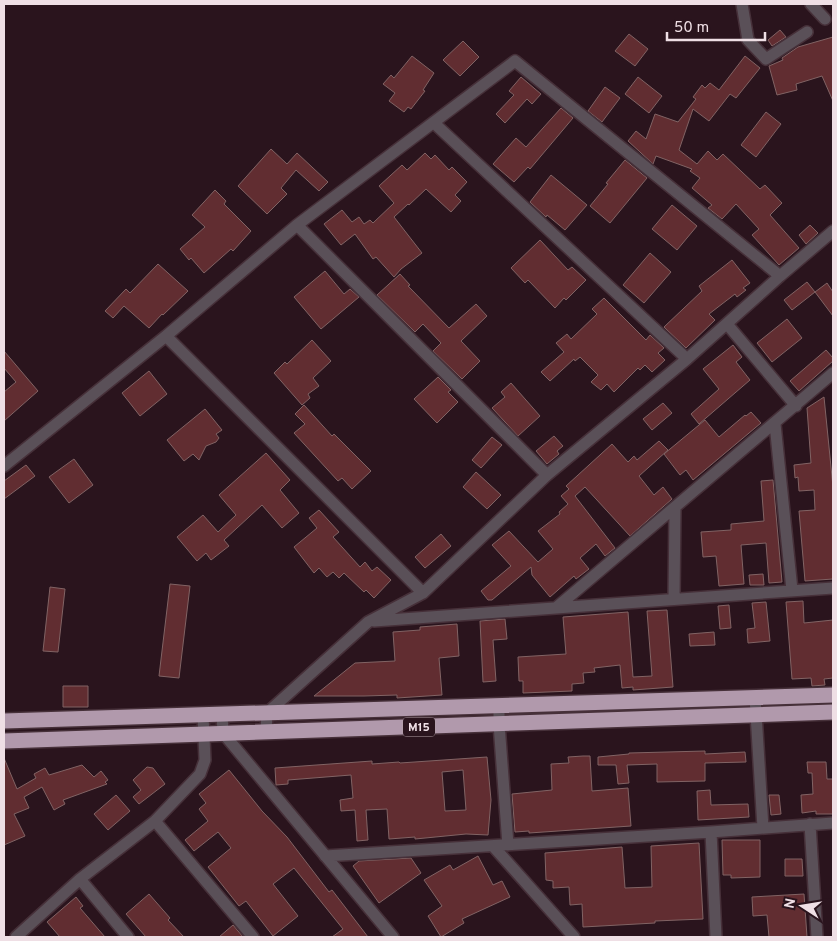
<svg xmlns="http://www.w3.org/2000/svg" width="837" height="941" font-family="Overpass,sans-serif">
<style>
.building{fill:#612d31;stroke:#816364;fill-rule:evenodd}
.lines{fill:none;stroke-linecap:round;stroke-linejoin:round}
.street-casing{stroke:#463039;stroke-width:14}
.highway-casing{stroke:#463039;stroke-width:18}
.street{stroke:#5a5058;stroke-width:11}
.highway{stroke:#b199ac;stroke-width:15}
.labels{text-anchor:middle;stroke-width:4;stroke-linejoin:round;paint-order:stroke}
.shield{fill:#2a141d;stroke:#b4a2a9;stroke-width:1}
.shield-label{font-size:12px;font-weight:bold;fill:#efdfe5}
</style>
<rect width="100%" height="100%" fill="#2a141d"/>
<path class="building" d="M780 30 786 37 772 46 768 40Z
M629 34 648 49 635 66 615 51Z
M833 37V101L822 76 796 84 797 90 777 95 769 66 783 60 782 58 798 47Z
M463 41 479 57 460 76 443 60Z
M412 56 434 73 423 90 425 91 411 109 408 107 404 112 389 101 395 93 383 84 391 75 394 78Z
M745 56 760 68 736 98 730 94 709 121 693 109 679 150 697 164 708 151 717 160 723 154 760 189 765 185 782 203 770 215 799 248 779 265 752 235 759 229 736 204 722 219 708 208 712 205 692 188 700 178 690 171 692 169 656 156 653 164 628 141 636 131 646 139 655 114 678 122 696 99 693 97 702 85 705 88 710 83 719 90Z
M521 77 541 94 532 104 527 99 505 123 496 114 514 95 509 91Z
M638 77 662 96 649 113 625 94Z
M605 87 620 98 602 122 588 111Z
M561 108 573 118 530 169 528 167 514 182 493 164 516 138 526 147Z
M766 112 781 124 756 157 741 145Z
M271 149 287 164 297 153 328 182 319 191 296 170 281 188 287 194 267 214 238 186Z
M425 153 431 159 435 155 449 170 452 167 467 182 455 195 461 201 451 212 426 189 409 205 408 204 394 217 422 253 401 269 394 277 376 257 373 259 355 234 341 245 324 224 342 210 352 222 359 217 364 224 370 220 373 223 394 203 379 186 402 165 407 170Z
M625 160 647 178 610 223 590 206 608 184 606 183Z
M551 175 587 205 565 230 547 215 546 217 530 202Z
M215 190 226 201 224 204 251 231 233 251 231 249 204 273 191 258 189 260 180 249 205 227 192 215Z
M672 205 697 226 677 250 652 229Z
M810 225 818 233 806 244 799 235Z
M540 240 568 270 572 267 586 280 566 300 564 298 555 308 528 280 525 283 511 268Z
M650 253 671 272 644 303 623 285Z
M732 260 750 283 743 288 746 290 737 297 735 294 709 314 715 320 686 348 664 327 702 291 699 286Z
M158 264 188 291 163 315 162 314 149 328 124 306 113 318 105 311 126 289 130 293Z
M325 271 344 294 350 289 359 297 321 329 294 297Z
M400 274 410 285 408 286 449 328 476 304 487 316 461 341 480 361 462 379 433 351 441 343 423 324 415 332 377 295Z
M807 282 815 292 792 310 784 300Z
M827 283 833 292V316L815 292Z
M604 298 646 340 650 335 664 348 658 353 665 360 652 372 645 365 640 370 638 368 614 392 607 384 601 390 591 382 598 375 580 357 575 361 574 359 550 381 541 372 564 352 556 343 567 334 571 339 597 314 592 309Z
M787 319 802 338 772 362 757 343Z
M312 340 331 361 313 378 319 386 308 394 310 398 302 405 274 373 285 362 287 364Z
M733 345 742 357 736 362 750 380 699 424 691 414 719 389 703 369Z
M826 350 833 358V361L799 391 790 381Z
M4 351 38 391 4 421V392L16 382 4 368Z
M149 371 167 394 140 416 122 393Z
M438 377 451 390 448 392 458 402 437 423 414 399Z
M511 383 540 416 518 436 492 408 505 397 501 392Z
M824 397 833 487V579L805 581 799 511 815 510 814 490 799 491 798 477 795 478 794 465 811 463 807 408Z
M663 403 672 413 652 430 643 419Z
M304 405 332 436 334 434 371 471 352 489 342 478 338 481 294 433 305 424 295 414Z
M205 409 222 430 216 434 219 438 216 442 206 446 199 460 193 454 184 461 167 440Z
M751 412 761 423 693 480 686 470 680 475 664 454 705 420 719 437 745 415 746 416Z
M554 436 563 446 557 451 559 454 547 464 536 451Z
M492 437 502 445 481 468 472 460Z
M659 441 668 450 639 476 654 495 663 487 672 499 630 536 585 487 575 496 615 548 605 556 596 544 580 558 589 569 576 579 574 576 550 597 532 575 531 567 492 600H488L481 591 511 566 492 545 509 531 538 562 553 549 538 531 560 514 559 512 568 504 561 496 569 489 566 486 612 444 628 462 634 456 637 460Z
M266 453 290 480 280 490 299 513 282 528 262 505 224 540 229 546 211 560 206 553 197 561 177 537 203 515 218 532 236 515 219 495Z
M74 459 93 485 69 503 49 477Z
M26 465 35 476 4 499V481Z
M476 472 501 495 487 509 463 487Z
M773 480 782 582 769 583 766 543 741 545 744 584 719 586 716 556 703 557 701 532 731 530V524L764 521 761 481Z
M319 510 339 532 333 537 360 567 365 562 372 571 377 567 391 580 374 598 366 590 364 592 344 573 339 578 333 572 327 577 319 568 314 573 294 547 317 528 309 518Z
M441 534 451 546 425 568 415 557Z
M763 574 764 585H750L749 575Z
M170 584 190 586 179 678 159 676Z
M50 587 65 589 58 652 43 651Z
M803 601 804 623 833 620V678L824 679 825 685 812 686 811 678 792 679 786 602Z
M766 602 770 641 748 643 747 629 755 628 752 603Z
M729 605 731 628 720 629 718 606Z
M667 610 673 687 633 690V687L622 688 620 665 594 668 595 672 583 673 584 683 572 684V691L523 693V681H519L518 657 566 654 563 617 628 612 633 677 652 676 647 611Z
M505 619 507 639 493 640 496 681 483 682 480 621Z
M457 624 459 656 439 658 442 695 397 698V695L364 696H314L355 663 395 661 393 632 420 630V627Z
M714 632 715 645 690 646 689 634Z
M63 686H88V707H63Z
M705 751V754L745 752 746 762 705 763V781L657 782V764L627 765 629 783 618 784 616 765H598V757L629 754V753Z
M583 756H590L592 791 628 788 631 826 529 833V831L515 832 512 794 552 790 551 764 569 763 568 757Z
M487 757 491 800 488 835 466 834 415 839V837L389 839 387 809 366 810 368 840 357 841 355 810 341 811 340 800 353 798 351 775 288 780V784L276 785 275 768 372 761V764L399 762 400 763ZM463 770 466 810 445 811 442 772Z
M4 758 17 789 36 778 34 774 45 768 49 775 82 765 94 777 101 771 108 780 105 782 107 784 63 800 65 804 54 810 42 787 24 797 29 808 14 814 25 836 4 845Z
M807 762H826L827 779H833V814H816V811L802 813 801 795 813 794 812 773H808Z
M147 767 153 768 165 784 139 804 133 797 141 790 133 780Z
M229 770 262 811 287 837 329 892 332 890 368 937H332L343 929 294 868 273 884 298 916 273 936 246 901 239 906 208 867 231 848 218 832 194 851 185 840 208 821 199 809 206 803 199 794Z
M710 790 711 805 748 804 749 817 698 820 697 791Z
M116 795 130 811 108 830 94 814Z
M769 795H779L781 814 771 815Z
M722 840H760V877L731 878V875H723Z
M699 843 703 919 655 921V923L583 927 582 904 570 905 569 887 553 888V881L546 880 545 853 622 847 625 888 652 887 651 846Z
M478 856 493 885 502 881 510 897 462 919 464 923 441 937 428 916 442 906 424 880 450 865 453 870Z
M411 858 421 873 379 903 353 866 359 861Z
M785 859H802L803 876H785Z
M149 894 170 918 168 920 184 937H146L126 914Z
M804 894 807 937H769L767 915 753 916 752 897Z
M76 897 83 906 80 908 105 937H60L47 922Z
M233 925 243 937H219Z"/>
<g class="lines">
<g class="street-casing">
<path id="street" d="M742 4 748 40 766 59 807 32
M811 4 825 19
M434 123 687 359
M297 225 547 475
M727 324 796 406
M166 336 423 593
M775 424 792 590
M4 466 166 336 297 225 515 61 780 276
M674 599 675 507
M557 607 833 373
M374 621 833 588
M755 697 763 828
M499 705V724L508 845
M222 714 223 733 393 937
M266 732 267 713 368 622 423 593 547 475 687 359 780 276 833 231
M155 821 253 937
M810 824 817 937
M711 832 716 937
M493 846 574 937
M325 856 711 832 833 823
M80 879 128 937
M16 937 80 879 155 821 200 774 205 760 203 715"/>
</g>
<g class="highway-casing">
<path id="highway" d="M4 721 833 695
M4 741 833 712"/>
</g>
<use href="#street" class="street"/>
<use href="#highway" class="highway"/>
</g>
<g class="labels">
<rect class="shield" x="403" y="717.5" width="32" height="19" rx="4"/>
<g class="shield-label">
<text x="419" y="731">M15</text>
</g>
</g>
<rect width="837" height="941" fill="none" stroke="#efdfe5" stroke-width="10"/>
<g transform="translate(802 906) rotate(282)" stroke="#2a141d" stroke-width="4" paint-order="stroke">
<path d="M0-4L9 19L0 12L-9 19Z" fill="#efdfe5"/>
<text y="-8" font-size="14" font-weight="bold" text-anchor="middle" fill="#efdfe5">N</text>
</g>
<path d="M667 32v8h98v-8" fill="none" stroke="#efdfe5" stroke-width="2.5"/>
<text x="674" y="32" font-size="15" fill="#efdfe5" stroke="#2a141d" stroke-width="4" paint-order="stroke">50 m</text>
</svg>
